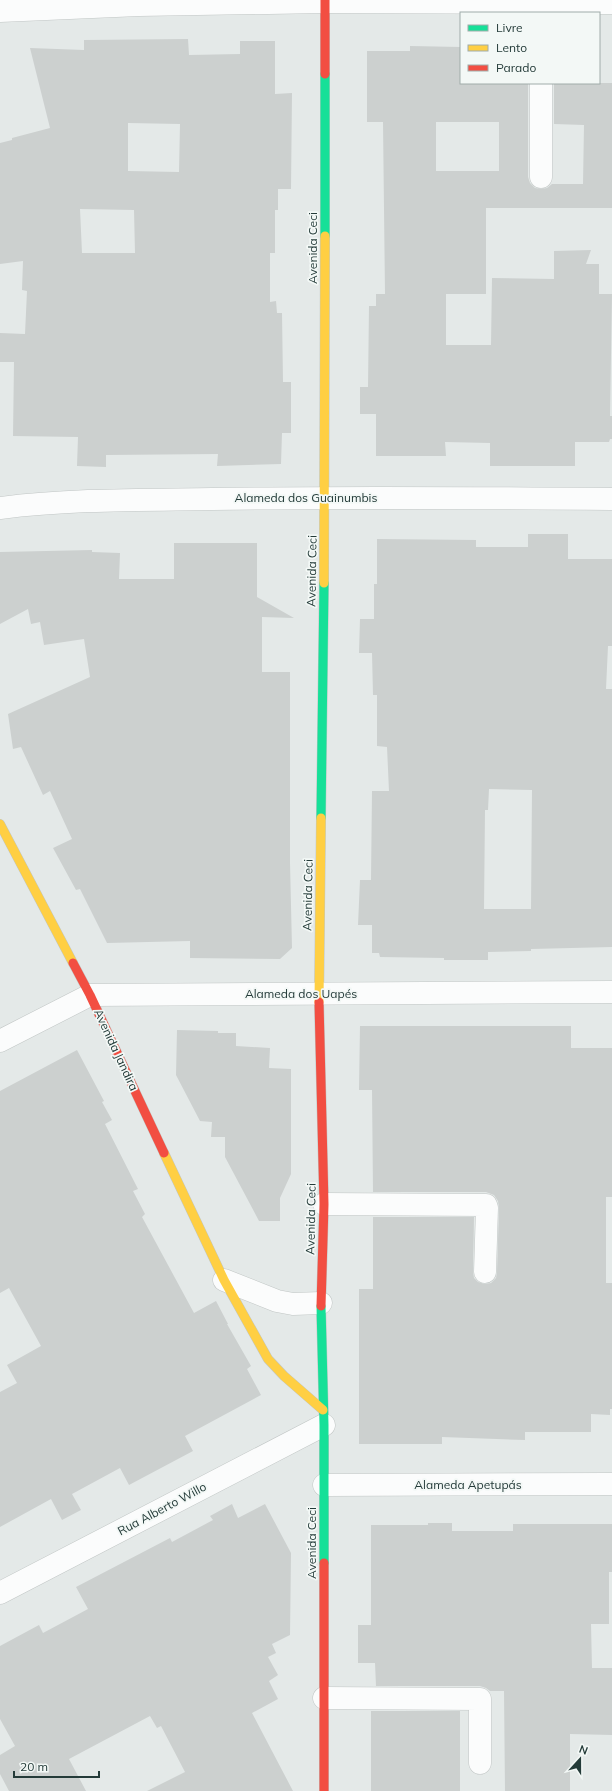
<svg xmlns="http://www.w3.org/2000/svg" width="612" height="1791" font-family="Mulish,sans-serif">
<style>
.building{fill:#ccd0cf;fill-rule:evenodd}
.lines{fill:none;stroke-linecap:round;stroke-linejoin:round}
.street-casing{stroke:#c1c6c5;stroke-width:23}
.fast-casing{stroke:#c0c7c5;stroke-width:10}
.slow-casing{stroke:#c0c7c5;stroke-width:10}
.jam-casing{stroke:#c0c7c5;stroke-width:10}
.street{stroke:#fbfcfc;stroke-width:22}
.fast{stroke:#16e098;stroke-width:9}
.slow{stroke:#ffcf43;stroke-width:9}
.jam{stroke:#f24e42;stroke-width:9}
.labels{text-anchor:middle;stroke-width:3.5;stroke-linejoin:round;paint-order:stroke}
.street-label{font-size:12px;fill:#243b39;stroke:#f3f8f6}
</style>
<rect width="100%" height="100%" fill="#e4e9e8"/>
<path class="building" d="M188 39 189 55 240 54V41H275V94L292 93 291 189H278V210H275V253H270V302L276 301 277 313H282L283 382H291V433H282L281 464 217 466 218 454 106 455V467L77 466 78 437 13 436 14 362H0V333L25 334 27 291 22 290 23 261 0 264V143L12 140V138L50 128 30 48 84 50V40ZM128 123 180 124 179 172 128 171ZM80 209 134 210 135 253H82Z
M410 46 461 47V83H528V177L530 183 535 188 541 189 547 188 552 184H583L584 125 554 124V83H612V208H486V294H446V345H491L492 278 554 279V251L591 250 586 264H599V294H612L610 416H612V439H610L609 442H575V466H490V443L445 442 446 456H376V414H360V387H368L369 306H376V294H385L383 122H367V51H410ZM436 122H499V171H436Z
M528 534H568V559H612V646H608L606 689H612V947L531 949V951L488 952V960H444V958L380 957 379 953H372V925H358L360 880H371L372 791H389L387 747 377 746V695H373L372 653H359L360 619H374V584H377V539L476 540V547H528ZM489 789 532 790 531 909H484L485 810H488Z
M174 543H257V597L294 618 262 617V672H290V863L292 948 280 959 190 958V941L107 943 80 889 76 890 53 848 72 839 50 791 43 795 21 747 13 749 8 714 90 677 84 639 44 645 40 622 31 624 28 609 0 624V552L92 550V552L120 553 119 579H174Z
M360 1026H571V1048H612V1197H606V1283H612V1409H610V1415L591 1414V1432H525V1440L442 1437V1444H359V1289H373V1217H474L473 1272 474 1278 478 1282 485 1284 491 1283 496 1278 497 1273 499 1208 498 1201 494 1195 486 1192H373L372 1090H359Z
M177 1030 218 1031V1033H236V1046L270 1048 269 1068 291 1069V1174L280 1198V1221H259L225 1157V1137H211L212 1122 200 1121 176 1075Z
M77 1050 104 1101 102 1102 112 1120 105 1124 138 1189 133 1191 145 1214 142 1217 194 1313 216 1301 228 1324H227L251 1366 247 1369 261 1395 185 1436 193 1451 129 1485 120 1468 72 1494 81 1510 62 1520 51 1499 0 1527V1392L17 1383 7 1365 41 1346 9 1288 0 1293V1091Z
M232 1504 238 1518 265 1504 291 1553 290 1635 272 1644 276 1653 268 1657 278 1675 269 1681 278 1699 252 1713 293 1791H147L185 1772 161 1726 157 1728 150 1716 69 1759 86 1791H9L0 1774V1755L15 1746 0 1719V1646L39 1625 43 1633 88 1609 76 1587 170 1538 172 1542 213 1520 210 1516Z
M428 1523H452V1531H513V1524H612V1572H609V1624H591L592 1668H612V1735L570 1734V1791H505L504 1691H490L486 1688 480 1686H376L375 1663H358V1625H371V1525H428Z
M371 1711H460V1791H371Z"/>
<g class="lines">
<g class="street-casing">
<path id="street" d="M0 11 139 5 325 2 612 3
M541 83V177
M0 508C70 499 141 500 212 499 345 497 479 498 612 499
M0 1041 90 995 612 992
M324 1204 486 1205 487 1208 485 1272
M224 1280 277 1301 293 1304 321 1303
M324 1485 612 1484
M0 1593 324 1425
M324 1698 480 1699V1763"/>
</g>
<g class="fast-casing">
<path id="fast" d="M325 74V236
M321 818 324 583
M321 1306 324 1425V1563"/>
</g>
<g class="slow-casing">
<path id="slow" d="M324 583 325 236
M0 824 73 963
M319 1002 321 818
M164 1153 224 1280 268 1359 284 1376 323 1410"/>
</g>
<g class="jam-casing">
<path id="jam" d="M325 0V74
M73 963 90 995 164 1153
M319 1002 324 1204 321 1306
M324 1563V1791"/>
</g>
<use href="#street" class="street"/>
<use href="#fast" class="fast"/>
<use href="#slow" class="slow"/>
<use href="#jam" class="jam"/>
</g>
<g class="labels">
<g class="street-label">
<text transform="translate(313 248) rotate(-90)" y="4">Avenida Ceci</text>
<text x="306" y="502">Alameda dos Guainumbis</text>
<text transform="translate(312 571) rotate(-89)" y="4">Avenida Ceci</text>
<text transform="translate(308 895) rotate(-89)" y="4">Avenida Ceci</text>
<text x="301" y="998">Alameda dos Uapés</text>
<text transform="translate(116 1050) rotate(65)" y="4">Avenida Jandira</text>
<text transform="translate(311 1219) rotate(-89)" y="4">Avenida Ceci</text>
<text x="468" y="1489">Alameda Apetupás</text>
<text transform="translate(162 1509) rotate(-28)" y="4">Rua Alberto Willo</text>
<text transform="translate(312 1543) rotate(-90)" y="4">Avenida Ceci</text>
</g>
</g>
<rect x="460" y="12" width="140" height="72" fill="#f3f8f6" stroke="#a0acaa"/>
<rect x="468" y="25" width="20" height="6" fill="#16e098" stroke="#a0acaa"/>
<text x="496" y="32" font-size="12" fill="#243b39">Livre</text>
<rect x="468" y="45" width="20" height="6" fill="#ffcf43" stroke="#a0acaa"/>
<text x="496" y="52" font-size="12" fill="#243b39">Lento</text>
<rect x="468" y="65" width="20" height="6" fill="#f24e42" stroke="#a0acaa"/>
<text x="496" y="72" font-size="12" fill="#243b39">Parado</text>
<g transform="translate(580 1759) rotate(21)" stroke="#f3f8f6" stroke-width="3" paint-order="stroke">
<path d="M0-3L7 15L0 10L-7 15Z" fill="#243b39"/>
<text y="-6" font-size="11" font-weight="bold" text-anchor="middle" fill="#243b39">N</text>
</g>
<path d="M14 1771v6h85v-6" fill="none" stroke="#243b39" stroke-width="2"/>
<text x="20" y="1771" font-size="12" fill="#243b39" stroke="#f3f8f6" stroke-width="3" paint-order="stroke">20 m</text>
</svg>
